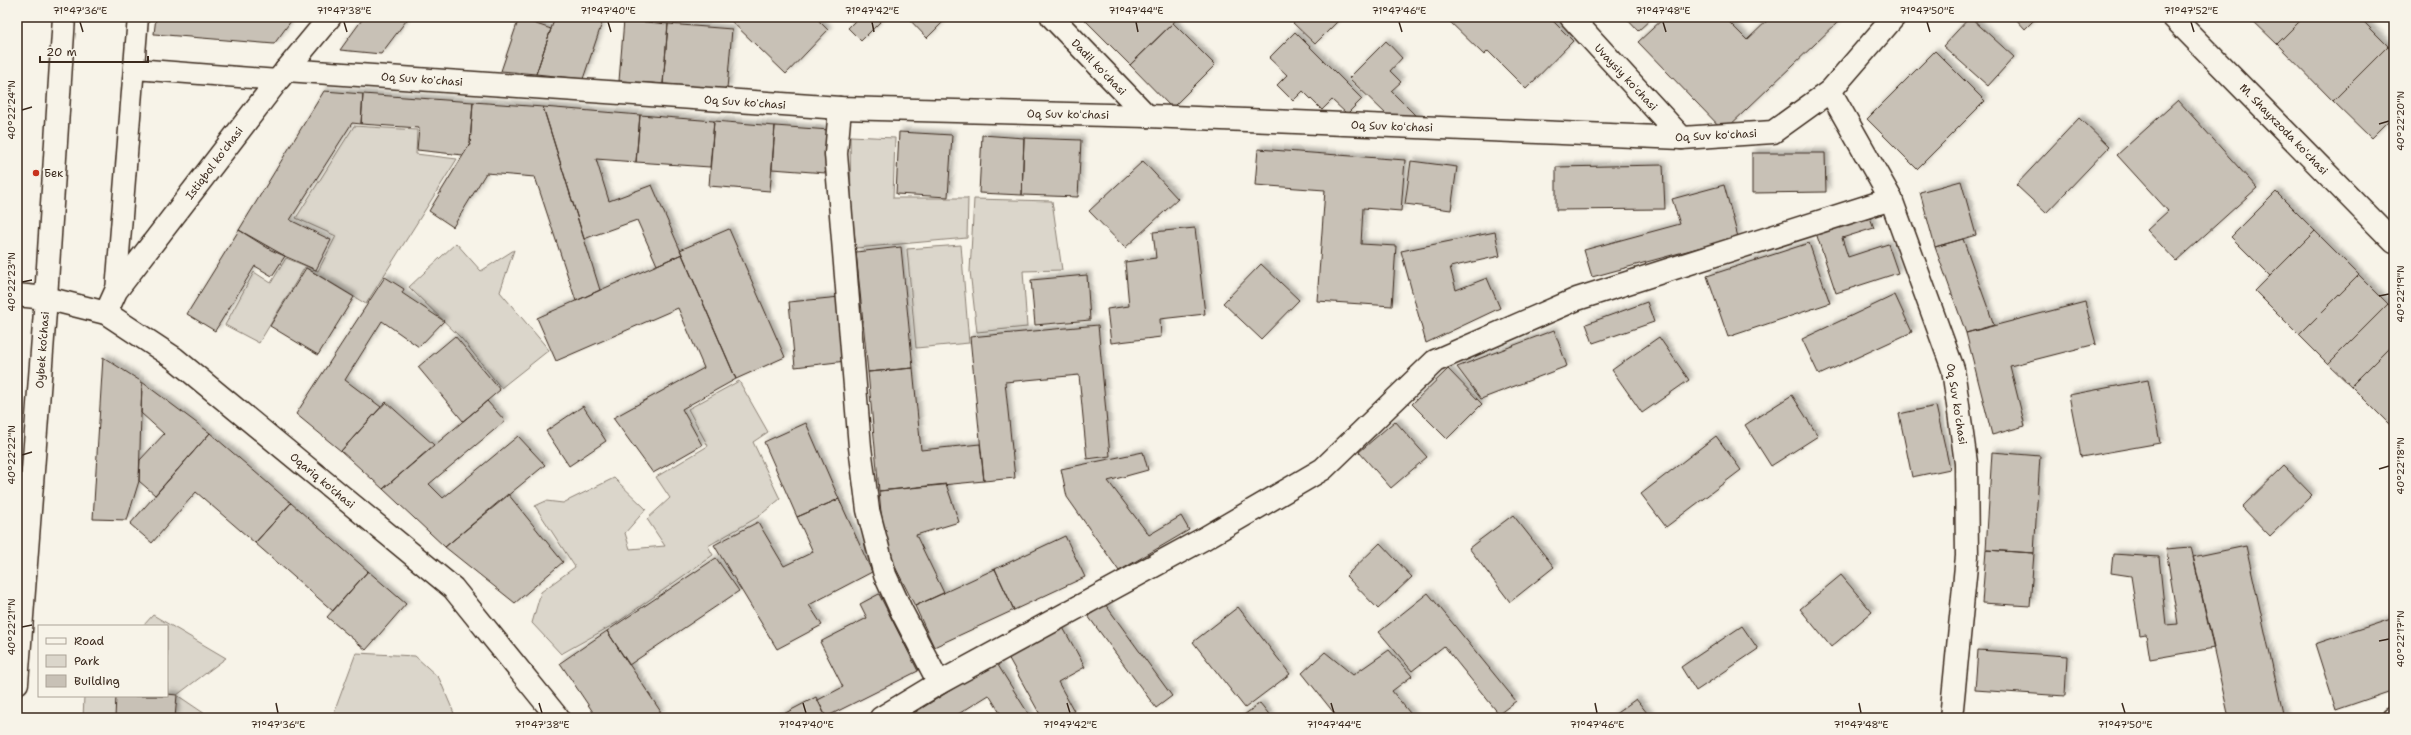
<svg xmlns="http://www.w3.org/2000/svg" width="2411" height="735" font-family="'Shantell Sans',sans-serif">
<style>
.green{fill:#dbd6cb;stroke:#8b8074}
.building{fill:#c8c1b6;stroke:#3b2a1e;filter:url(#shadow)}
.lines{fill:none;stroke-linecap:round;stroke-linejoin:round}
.lane-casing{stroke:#3b2a1e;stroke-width:23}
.street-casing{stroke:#3b2a1e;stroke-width:25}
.secondary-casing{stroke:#3b2a1e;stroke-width:25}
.primary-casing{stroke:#3b2a1e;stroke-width:25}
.lane{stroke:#f7f3e8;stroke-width:20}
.street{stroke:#f7f3e8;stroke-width:22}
.secondary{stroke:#f7f3e8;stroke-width:22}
.primary{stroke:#f7f3e8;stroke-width:22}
.ticks{fill:none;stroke:#3b2a1e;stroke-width:1.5}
.poi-dot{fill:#c8321e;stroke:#f7f3e8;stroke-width:1.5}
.labels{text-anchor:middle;stroke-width:4;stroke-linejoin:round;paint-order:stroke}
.street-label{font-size:11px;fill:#3b2a1e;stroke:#f7f3e8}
.poi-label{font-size:11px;fill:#3b2a1e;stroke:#f7f3e8;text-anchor:start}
.neatline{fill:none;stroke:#3b2a1e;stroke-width:1.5}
.ticks-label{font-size:10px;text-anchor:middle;fill:#3b2a1e}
</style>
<defs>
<filter id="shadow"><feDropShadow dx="3.5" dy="-3.5" stdDeviation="2" flood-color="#0004"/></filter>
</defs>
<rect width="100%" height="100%" fill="#f7f3e8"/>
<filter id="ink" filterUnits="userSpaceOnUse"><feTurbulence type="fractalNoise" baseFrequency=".025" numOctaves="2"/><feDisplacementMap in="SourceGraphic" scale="8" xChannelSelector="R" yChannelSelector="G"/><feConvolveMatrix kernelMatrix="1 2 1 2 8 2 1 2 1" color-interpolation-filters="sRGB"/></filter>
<g filter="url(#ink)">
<path class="green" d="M354 126 417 130 416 154 457 159 366 304 305 267 259 343 225 325 254 272 271 283 286 258 318 271 336 236 296 218Z
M850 136 895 138 893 198H968L967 238 856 248 851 203Z
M974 199 1052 201 1062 270 1023 271 1027 327 977 332 970 271Z
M456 243 481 271 514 250 500 292 549 350 501 388 462 339 409 287Z
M961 245 969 343 916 348 907 249Z
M739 381 768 432 753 442 780 499 758 517 708 546 713 555 618 622 561 654 532 623 541 592 575 567 535 506 546 501 563 503 614 478 646 509 625 533 630 549 665 546 647 519 670 498 656 477 708 446 688 409Z
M153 615 226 658 177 695 211 718H83L84 696H167V626H143Z
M356 653 415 656 439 678 456 718H332Z"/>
<path class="building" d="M156 17H294L274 44 154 34Z
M364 17H409L381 54 340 50Z
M555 17H604L583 79 536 74Z
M727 17H815L828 30 786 74Z
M859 17H885L861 41 848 28Z
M907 17H948L927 38Z
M1082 17H1179L1130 65Z
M1299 17H1342L1315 44 1293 23Z
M1445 17H1549L1573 41 1526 89 1488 51 1484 55Z
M1625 17H1653L1638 31Z
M1665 17H1724L1747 40 1771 17H1833L1838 22 1724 131 1638 42Z
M1970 17 2014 57 1988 86 1943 46Z
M2014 17H2037L2025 29Z
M2249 17H2304L2277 44Z
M2304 17H2359L2388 46 2333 101 2277 44Z
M2383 17H2394V28Z
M519 18 551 29 536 74 501 71Z
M624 20 668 24 663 84 619 81Z
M1173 23 1215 65 1172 108 1130 65Z
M668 24 732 29 727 89 663 84Z
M1295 32 1362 99 1347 114 1332 100 1322 110 1303 91 1293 101 1277 85 1287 75 1269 58Z
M1386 41 1402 58 1390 71 1401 82 1391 91 1420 120 1390 118 1349 78Z
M2388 46 2394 51V115L2371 138 2333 101Z
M1935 51 1985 101 1917 169 1867 119Z
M324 91 363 94 361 124 352 123 290 220 331 240 316 270 271 250 239 230Z
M363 94 473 102 470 144 463 155 417 150 419 128 361 124Z
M2178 100 2257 188 2176 261 2147 230 2168 211 2117 155Z
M473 102 543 107 600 290 576 301 535 177 486 173 453 227 429 211 470 144Z
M543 107 640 115 636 162 596 159 609 201 652 185 682 254 657 265 637 220 584 239Z
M640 115 714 121 710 167 636 162Z
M2079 118 2109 147 2046 213 2016 185Z
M714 121 775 126 770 191 709 186Z
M775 126 829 130 826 173 772 169Z
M899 132 952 135 948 197 896 194Z
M982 135 1024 138 1022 195 979 193Z
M1024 138 1081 140 1078 197 1022 195Z
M1258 149 1405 160 1401 211 1363 208 1361 244 1396 246 1392 306 1317 301 1325 190 1255 185Z
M1752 153H1825L1826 192 1752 193Z
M1143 161 1178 199 1125 248 1089 211Z
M1411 161 1457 167 1451 210 1405 204Z
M1663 165 1665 209 1556 210V167Z
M1961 181 1976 235 1935 247 1920 192Z
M1724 185 1738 237 1592 277 1584 250 1680 224 1672 199Z
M2276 192 2315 231 2270 276 2231 237Z
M1869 215 1874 228 1842 238 1848 257 1888 244 1898 273 1836 293 1816 233Z
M1195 228 1205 314 1160 319 1161 337 1111 343 1107 309 1129 306 1125 262 1156 258 1153 232Z
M729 229 785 357 736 379 680 250Z
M239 230 285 256 272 276 255 266 215 331 187 314Z
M2315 231 2359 275 2299 335 2255 291Z
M1495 232 1500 256 1450 267 1456 290 1487 278 1500 308 1426 343 1401 251Z
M1963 239 1994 325 1966 333 1935 247Z
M1809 243 1830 303 1728 337 1707 276Z
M901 247 913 368 868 372 856 252Z
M682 254 736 379 682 409 702 445 653 473 613 418 704 368 678 308 556 361 537 318Z
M1261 264 1299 300 1261 339 1223 303Z
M306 268 354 297 318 355 270 326Z
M1087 275 1090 320 1035 325 1031 280Z
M2359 275 2388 304 2328 364 2299 335Z
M385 277 404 289 402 293 444 321 419 347 382 321 345 380 381 407 341 451 296 414Z
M1895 295 1912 332 1819 375 1802 339Z
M840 297 846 361 795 367 789 302Z
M1647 302 1654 322 1593 343 1586 324Z
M2085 302 2096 344 2010 366 2025 426 1992 435 1966 333Z
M2388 304 2394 310V343L2351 386 2328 364Z
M1098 325 1110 456 1087 459 1079 375 1005 382 1015 478 984 481 970 337Z
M1554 330 1567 366 1481 399 1457 367Z
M455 336 500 390 463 421 418 367Z
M1659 337 1689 380 1642 413 1612 370Z
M2394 343V423L2391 426 2351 386Z
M103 357 142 382 139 481 127 520 93 519Z
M913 368 921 450 980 444 984 481 879 491 868 372Z
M1448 369 1482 404 1447 439 1412 404Z
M2148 380 2160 443 2081 457 2069 395Z
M142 382 210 433 155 495 139 481 140 460 164 434 141 413Z
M1792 395 1818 436 1771 466 1745 425Z
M487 401 505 421 429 484 443 498 518 436 545 465 445 547 383 489Z
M386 402 434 445 383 489 341 451Z
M583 406 606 441 569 466 546 431Z
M1936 406 1950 469 1912 477 1899 414Z
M1395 421 1427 457 1391 488 1359 452Z
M806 423 839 499 797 517 764 442Z
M210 433 291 503 255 543 196 492 152 543 130 524Z
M1716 436 1741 470 1666 527 1641 494Z
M1143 452 1148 470 1108 481 1149 535 1181 516 1189 530 1119 571 1067 497 1061 469Z
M1992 452 2040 456 2034 553 1986 550Z
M2284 466 2312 495 2270 536 2242 507Z
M946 484 959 522 916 535 944 593 915 606 884 545 879 491Z
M508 494 563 562 515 603 445 547Z
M839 499 872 572 809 605 822 625 777 649 714 545 758 522 784 566 813 552 797 517Z
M291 503 368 571 333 611 255 543Z
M1513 515 1554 567 1510 602 1469 548Z
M1065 536 1085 577 1014 610 995 569Z
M1380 543 1412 577 1378 609 1346 576Z
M2246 546 2284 718H2229L2193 557Z
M2191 547 2214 648 2150 659 2146 634 2140 635 2131 576 2111 573 2113 554 2159 557 2166 625 2178 624 2166 549Z
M1986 550 2034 553 2030 606 1982 603Z
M716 558 739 591 629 665 607 631Z
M995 569 1014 610 934 647 915 606Z
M368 571 406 604 366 650 327 617Z
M1841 575 1872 612 1831 647 1800 609Z
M1428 593 1516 701 1499 714 1444 646 1412 671 1379 632Z
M879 594 918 671 826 717 818 700 843 687 820 642 867 618 860 604Z
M1105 604 1172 696 1156 708 1088 616Z
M1238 607 1290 674 1245 708 1193 642Z
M2394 618V690L2336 710 2315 644Z
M1061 624 1085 667 1058 682 1074 711 1061 718H1042L1007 655Z
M1742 626 1758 649 1696 691 1681 667Z
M607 631 661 712 652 718H597L560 663Z
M1389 650 1412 676 1392 691 1414 718H1338L1302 673 1325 652 1353 675Z
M1978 650 2067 656 2065 696 1975 690Z
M996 662 1031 718H1003L989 695 952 718H906Z
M167 694 177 695 175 718H115L116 696H167Z
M816 697 826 717 776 718Z
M1636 699 1651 718H1610Z
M1260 703 1272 718H1240Z"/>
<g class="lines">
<g class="lane-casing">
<path id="lane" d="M135 69 278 80
M116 291 138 17
M2392 718 2394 717"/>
</g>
<g class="street-casing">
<g id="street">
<path d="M1052 17 1147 116"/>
<path d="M1571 17 1682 138"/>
<path d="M2173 17 2394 242"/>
<path d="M286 70 840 108 1147 116 1682 138 1773 132 1830 91 1891 199 1953 369 1966 463 1967 556 1951 718"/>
<path d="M1830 91 1894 17"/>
<path d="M840 108 836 154 860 447 868 510 885 575 901 610 939 683"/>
<path id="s1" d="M46 298 106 313 174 358 453 588 558 718"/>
<path d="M106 313 116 291 278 80 330 17"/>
<path d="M881 718 939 683 1205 538 1323 469 1435 361 1577 299 1891 199"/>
</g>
</g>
<g class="secondary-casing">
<path id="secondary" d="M17 295 46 298"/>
</g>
<g class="primary-casing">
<g id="primary">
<path id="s2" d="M17 683 46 298 64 17"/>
</g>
</g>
<use href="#lane" class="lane"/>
<use href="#street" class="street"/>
<use href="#secondary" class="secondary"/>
<use href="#primary" class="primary"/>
</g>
</g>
<path class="ticks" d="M80 22 83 32M344 22 347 32M608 22 611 32M872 22 874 32M1136 22 1138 32M1399 22 1402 32M1663 22 1666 32M1927 22 1930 32M2191 22 2194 32M22 110 32 107M2379 124 2389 121M22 282 32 280M2379 296 2389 294M22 455 32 452M2379 469 2389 466M22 627 32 625M2379 641 2389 639M276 703 278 713M539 703 542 713M803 703 806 713M1067 703 1070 713M1331 703 1334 713M1595 703 1597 713M1859 703 1861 713M2122 703 2125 713"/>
<circle class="poi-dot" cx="36" cy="173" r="4"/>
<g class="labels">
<g class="street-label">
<text transform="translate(1099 67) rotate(46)" y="4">Dadil koʻchasi</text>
<text transform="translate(1626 77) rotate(47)" y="4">Uvaysiy koʻchasi</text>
<text transform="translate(422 79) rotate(4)" y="4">Oq Suv koʻchasi</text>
<text transform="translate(745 102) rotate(4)" y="4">Oq Suv koʻchasi</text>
<text transform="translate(1068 114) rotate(1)" y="4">Oq Suv koʻchasi</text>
<text transform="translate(1392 126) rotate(2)" y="4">Oq Suv koʻchasi</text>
<text transform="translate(2284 129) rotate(46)" y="4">M. Shayxzoda koʻchasi</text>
<text transform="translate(1716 135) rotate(-3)" y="4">Oq Suv koʻchasi</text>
<text transform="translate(214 163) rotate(-53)" y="4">Istiqbol koʻchasi</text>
<text dy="4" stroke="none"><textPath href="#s2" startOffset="334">Oybek ko‘chasi</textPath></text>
<text transform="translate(1957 404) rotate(81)" y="4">Oq Suv koʻchasi</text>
<text dy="4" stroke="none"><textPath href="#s1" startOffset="336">Oqariq ko'chasi</textPath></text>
</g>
<g class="poi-label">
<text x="44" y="177">Бек</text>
</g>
</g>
<rect width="2411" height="735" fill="none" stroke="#f7f3e8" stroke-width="44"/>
<rect x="38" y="625" width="130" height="72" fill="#f7f3e8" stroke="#aca397"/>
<rect x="46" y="638" width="20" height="6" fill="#f7f3e8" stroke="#aca397"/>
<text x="74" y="645" font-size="12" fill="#3b2a1e">Road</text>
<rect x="46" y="655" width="20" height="12" fill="#dbd6cb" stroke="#aca397"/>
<text x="74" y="665" font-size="12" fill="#3b2a1e">Park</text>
<rect x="46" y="675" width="20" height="12" fill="#c8c1b6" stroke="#aca397"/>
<text x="74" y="685" font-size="12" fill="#3b2a1e">Building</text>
<path d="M40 56v6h108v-6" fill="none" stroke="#3b2a1e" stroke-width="2"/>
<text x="46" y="56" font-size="12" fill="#3b2a1e" stroke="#f7f3e8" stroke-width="3" paint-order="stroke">20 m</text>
<rect x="22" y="22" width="2367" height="691" class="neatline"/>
<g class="ticks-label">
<text x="80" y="14">71°47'36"E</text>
<text x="344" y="14">71°47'38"E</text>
<text x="608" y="14">71°47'40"E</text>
<text x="872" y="14">71°47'42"E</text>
<text x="1136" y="14">71°47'44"E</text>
<text x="1399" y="14">71°47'46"E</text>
<text x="1663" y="14">71°47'48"E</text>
<text x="1927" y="14">71°47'50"E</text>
<text x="2191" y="14">71°47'52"E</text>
<text transform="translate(11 110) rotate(-90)" y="4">40°22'24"N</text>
<text transform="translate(2400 121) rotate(-90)" y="4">40°22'20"N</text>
<text transform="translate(11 282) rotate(-90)" y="4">40°22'23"N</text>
<text transform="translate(2400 294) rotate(-90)" y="4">40°22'19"N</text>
<text transform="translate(11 455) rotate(-90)" y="4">40°22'22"N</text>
<text transform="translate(2400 466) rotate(-90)" y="4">40°22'18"N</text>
<text transform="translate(11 627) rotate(-90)" y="4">40°22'21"N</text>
<text transform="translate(2400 639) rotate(-90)" y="4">40°22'17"N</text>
<text x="278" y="728">71°47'36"E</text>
<text x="542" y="728">71°47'38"E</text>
<text x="806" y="728">71°47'40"E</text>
<text x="1070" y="728">71°47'42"E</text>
<text x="1334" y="728">71°47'44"E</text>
<text x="1597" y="728">71°47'46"E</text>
<text x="1861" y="728">71°47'48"E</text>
<text x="2125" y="728">71°47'50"E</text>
</g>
</svg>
